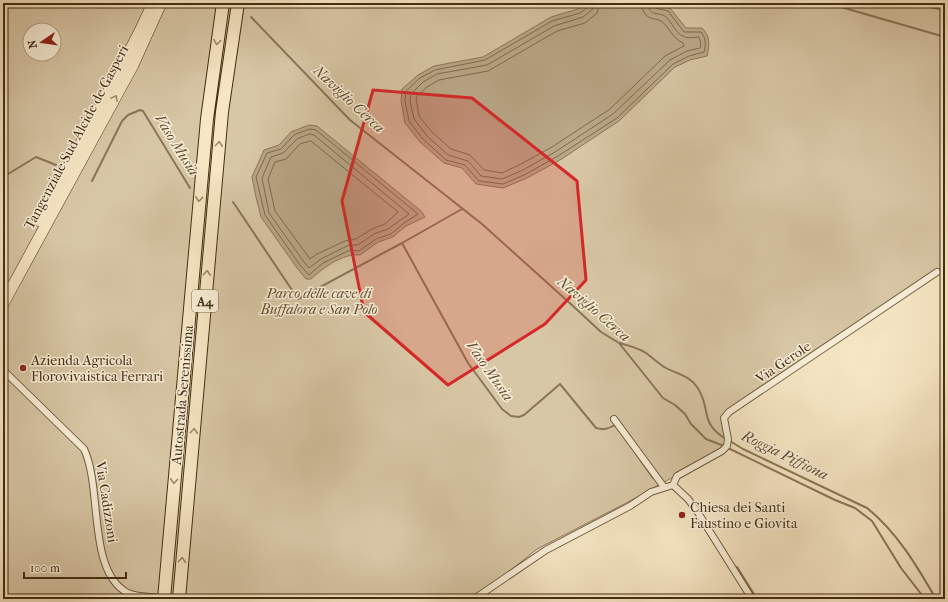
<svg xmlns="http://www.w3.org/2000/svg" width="948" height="602" font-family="'IM FELL French Canon',serif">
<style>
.green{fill:#d8c7a6;stroke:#8e7a5c;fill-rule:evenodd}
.water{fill:#b9a787;stroke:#8a7658}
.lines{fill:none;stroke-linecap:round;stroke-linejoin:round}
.shore{stroke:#7e6a4c;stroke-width:1}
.stream{stroke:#8a7658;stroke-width:2}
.minor-casing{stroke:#705b3e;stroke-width:8}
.trunk-casing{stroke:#442d11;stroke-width:12}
.motorway-casing{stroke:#442d11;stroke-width:14}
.minor{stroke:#f9efd9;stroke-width:6}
.trunk{stroke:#f6e6c4;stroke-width:11}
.motorway{stroke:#f6e6c4;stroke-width:12}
.minor-bridge-casing{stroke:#705b3e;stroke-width:8;stroke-linecap:butt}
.minor-bridge{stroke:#f9efd9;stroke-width:6}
.oneway{stroke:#9d8a6a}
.marked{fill:#d62828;fill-opacity:0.2;stroke:#d62828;stroke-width:3;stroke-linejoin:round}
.poi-dot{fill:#8f2418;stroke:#f9efd9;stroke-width:1.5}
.labels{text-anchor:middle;stroke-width:3;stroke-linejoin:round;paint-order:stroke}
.shield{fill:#f9efd9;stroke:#7a674d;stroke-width:1}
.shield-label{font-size:13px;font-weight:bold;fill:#442d11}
.street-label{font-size:14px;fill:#442d11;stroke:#f9efd9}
.park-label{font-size:14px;font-style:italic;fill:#624c2f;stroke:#f9efd9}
.poi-label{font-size:14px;fill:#442d11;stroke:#f9efd9;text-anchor:start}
.water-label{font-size:15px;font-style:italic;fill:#614c2e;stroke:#f9efd9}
</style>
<rect width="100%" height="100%" fill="#f6e6c4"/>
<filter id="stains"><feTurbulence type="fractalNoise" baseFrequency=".005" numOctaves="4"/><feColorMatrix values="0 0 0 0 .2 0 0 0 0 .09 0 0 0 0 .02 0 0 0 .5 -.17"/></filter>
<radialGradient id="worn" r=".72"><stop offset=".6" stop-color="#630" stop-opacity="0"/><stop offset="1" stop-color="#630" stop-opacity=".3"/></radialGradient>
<path class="green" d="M3 3H945V268L792 371 724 420 728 443 722 450 628 502 537 549 475 599H3ZM30 30H54V54H30Z"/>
<path class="water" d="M587 3H650L670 8 686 28H702C710 36 710 44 707 56L690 60 675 67 619 121 560 160 527 178 503 188 476 184 462 168 444 163 420 142 405 123 401 101 402 89 418 75 434 66 483 57 551 17 578 9Z
M912 3H945V11Z
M309 125 317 126 421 211 425 217 406 226 393 237 378 242 360 255C343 253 323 268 311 279H306L297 268 261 217 256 197 252 177 264 150 279 145 291 132Z"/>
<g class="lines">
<path class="shore" d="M589 3 588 7 580 13 552 21 485 60 435 70 420 78 406 91 405 101 409 121 423 139 446 160 465 165 479 181 503 184 526 174 558 156 617 118 673 64 689 56 704 52C706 45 706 38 701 32H684L668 11 655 8 653 3
M594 3 592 10 583 17 554 26 487 65 437 74 423 82 411 94 410 101 414 119 427 136 448 155 468 161 481 176 502 179 523 170 555 152 613 114 670 60 687 51 700 48 701 45 699 37C694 37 687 39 683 36 675 33 672 22 666 17 659 11 649 18 648 3
M600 3 597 13 585 23 557 31 488 71 439 80 427 87 416 97 419 116 431 131 451 149 470 155 484 170 502 173 521 164 552 147 610 109 665 56 684 46 683 43C672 38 668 25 661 21 656 18 651 20 646 15 643 11 642 8 642 3
M310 129 316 130 418 214 404 223 391 234 376 239 359 251 350 250 323 263 309 275 300 265 265 215 256 177 267 153 281 149 294 135Z
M310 134 314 135 409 214 388 229 374 234 358 245H349L321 259 309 268 304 262 269 213 262 178 271 157 283 153 297 139Z
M311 141 398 212 385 224 372 229 356 239 345 241 317 254 310 259 275 211 268 179 275 162 286 159 300 144Z"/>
<path class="stream" d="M827 3 945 37
M251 17 350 120 482 224 573 306 601 332 619 343 663 398 675 405 685 414 691 424 706 439 724 446
M3 177 36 157 56 165
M92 181 122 121 128 115 140 110 143 111 190 188
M233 202 298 299 402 243 468 363 502 409 511 416 519 417 524 415 560 384 596 428C604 430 608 429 615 425L616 427
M402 243 462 209
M620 343C629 346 639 348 646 353 653 358 659 364 666 368 677 374 690 376 697 387 712 408 698 422 726 439
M730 441 743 449 867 508C897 532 917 566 936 599
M728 448 835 500 855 508 872 521 901 568 925 599
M634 451 653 478
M737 567 757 599"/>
<g class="minor-casing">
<path id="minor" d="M3 370 84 449C102 487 88 564 123 590 130 596 141 596 149 597
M614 419 664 487
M673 485 677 476 722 451 727 446 728 439 724 418 729 412 937 272
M474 599 546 550 630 506 651 492 673 485 688 499 697 511 752 599"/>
</g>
<g class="trunk-casing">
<path id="trunk" d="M40 221 124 62 141 29 153 3
M3 304 133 65 161 3"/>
</g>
<g class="motorway-casing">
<path id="motorway" d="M164 599 207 119 223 3
M179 599 222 112 238 3"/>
</g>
<use href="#minor" class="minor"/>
<use href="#trunk" class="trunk"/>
<use href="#motorway" class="motorway"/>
<g class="minor-bridge-casing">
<path id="minor-bridge" d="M149 597 170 599"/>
</g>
<use href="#minor-bridge" class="minor-bridge"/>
</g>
<defs><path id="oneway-chevron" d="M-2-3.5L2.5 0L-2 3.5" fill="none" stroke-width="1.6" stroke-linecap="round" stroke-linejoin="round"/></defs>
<g class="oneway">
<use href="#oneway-chevron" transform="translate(217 42) rotate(98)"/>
<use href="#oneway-chevron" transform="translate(115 98) rotate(-62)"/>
<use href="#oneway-chevron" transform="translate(219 144) rotate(-85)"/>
<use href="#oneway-chevron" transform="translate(199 199) rotate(96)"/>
<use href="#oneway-chevron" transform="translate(207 273) rotate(-85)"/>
<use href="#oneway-chevron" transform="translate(194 431) rotate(-85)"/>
<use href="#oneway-chevron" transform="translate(174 481) rotate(95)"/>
<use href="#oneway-chevron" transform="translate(182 560) rotate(-85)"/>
</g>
<path class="marked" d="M373 90 472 98 577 181 586 280 545 324 448 385 364 312 342 201Z"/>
<g class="poi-dot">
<circle cx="23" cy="368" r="4"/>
<circle cx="682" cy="515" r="4"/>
</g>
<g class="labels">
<rect class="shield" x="192" y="290" width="26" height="22" rx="3"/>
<g class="shield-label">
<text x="205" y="306">A4</text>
</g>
<g class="street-label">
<text transform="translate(76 137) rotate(-62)" y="5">Tangenziale Sud Alcide de Gasperi</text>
<text transform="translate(783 362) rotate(-34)" y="5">Via Gerole</text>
<text transform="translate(182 395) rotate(-85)" y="5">Autostrada Serenissima</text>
<text transform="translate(107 502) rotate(81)" y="5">Via Cadizzoni</text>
</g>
<g class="park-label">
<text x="319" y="298">Parco delle cave di<tspan x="319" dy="16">Buffalora e San Polo</tspan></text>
</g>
<g class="poi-label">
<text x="31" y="365">Azienda Agricola<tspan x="31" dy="16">Florovivaistica Ferrari</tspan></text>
<text x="690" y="512">Chiesa dei Santi<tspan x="690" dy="16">Faustino e Giovita</tspan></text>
</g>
<g class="water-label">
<text transform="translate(349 99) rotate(43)" y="5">Naviglio Cerca</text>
<text transform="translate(177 145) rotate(58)" y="5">Vaso Musia</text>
<text transform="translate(594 309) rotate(41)" y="5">Naviglio Cerca</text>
<text transform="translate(490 371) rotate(55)" y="5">Vaso Musia</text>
<text transform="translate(785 455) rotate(26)" y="5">Roggia Piffiona</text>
</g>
</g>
<rect width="948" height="602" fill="none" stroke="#f6e6c4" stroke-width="16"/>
<rect x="4" y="4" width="940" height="594" fill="none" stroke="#442d11" stroke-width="2"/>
<rect x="8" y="8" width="932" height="586" fill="none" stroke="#442d11"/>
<g transform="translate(42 42) rotate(257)"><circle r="19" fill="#f9efd9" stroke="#b1a189"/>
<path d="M0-3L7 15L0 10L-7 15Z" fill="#8f2418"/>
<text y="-6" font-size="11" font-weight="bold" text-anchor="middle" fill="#442d11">N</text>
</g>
<path d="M24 572v6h102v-6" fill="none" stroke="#442d11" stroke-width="2"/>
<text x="30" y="572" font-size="12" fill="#442d11" stroke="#f9efd9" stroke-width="3" paint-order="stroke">100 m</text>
<rect width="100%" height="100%" filter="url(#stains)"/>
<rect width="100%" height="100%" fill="url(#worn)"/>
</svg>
